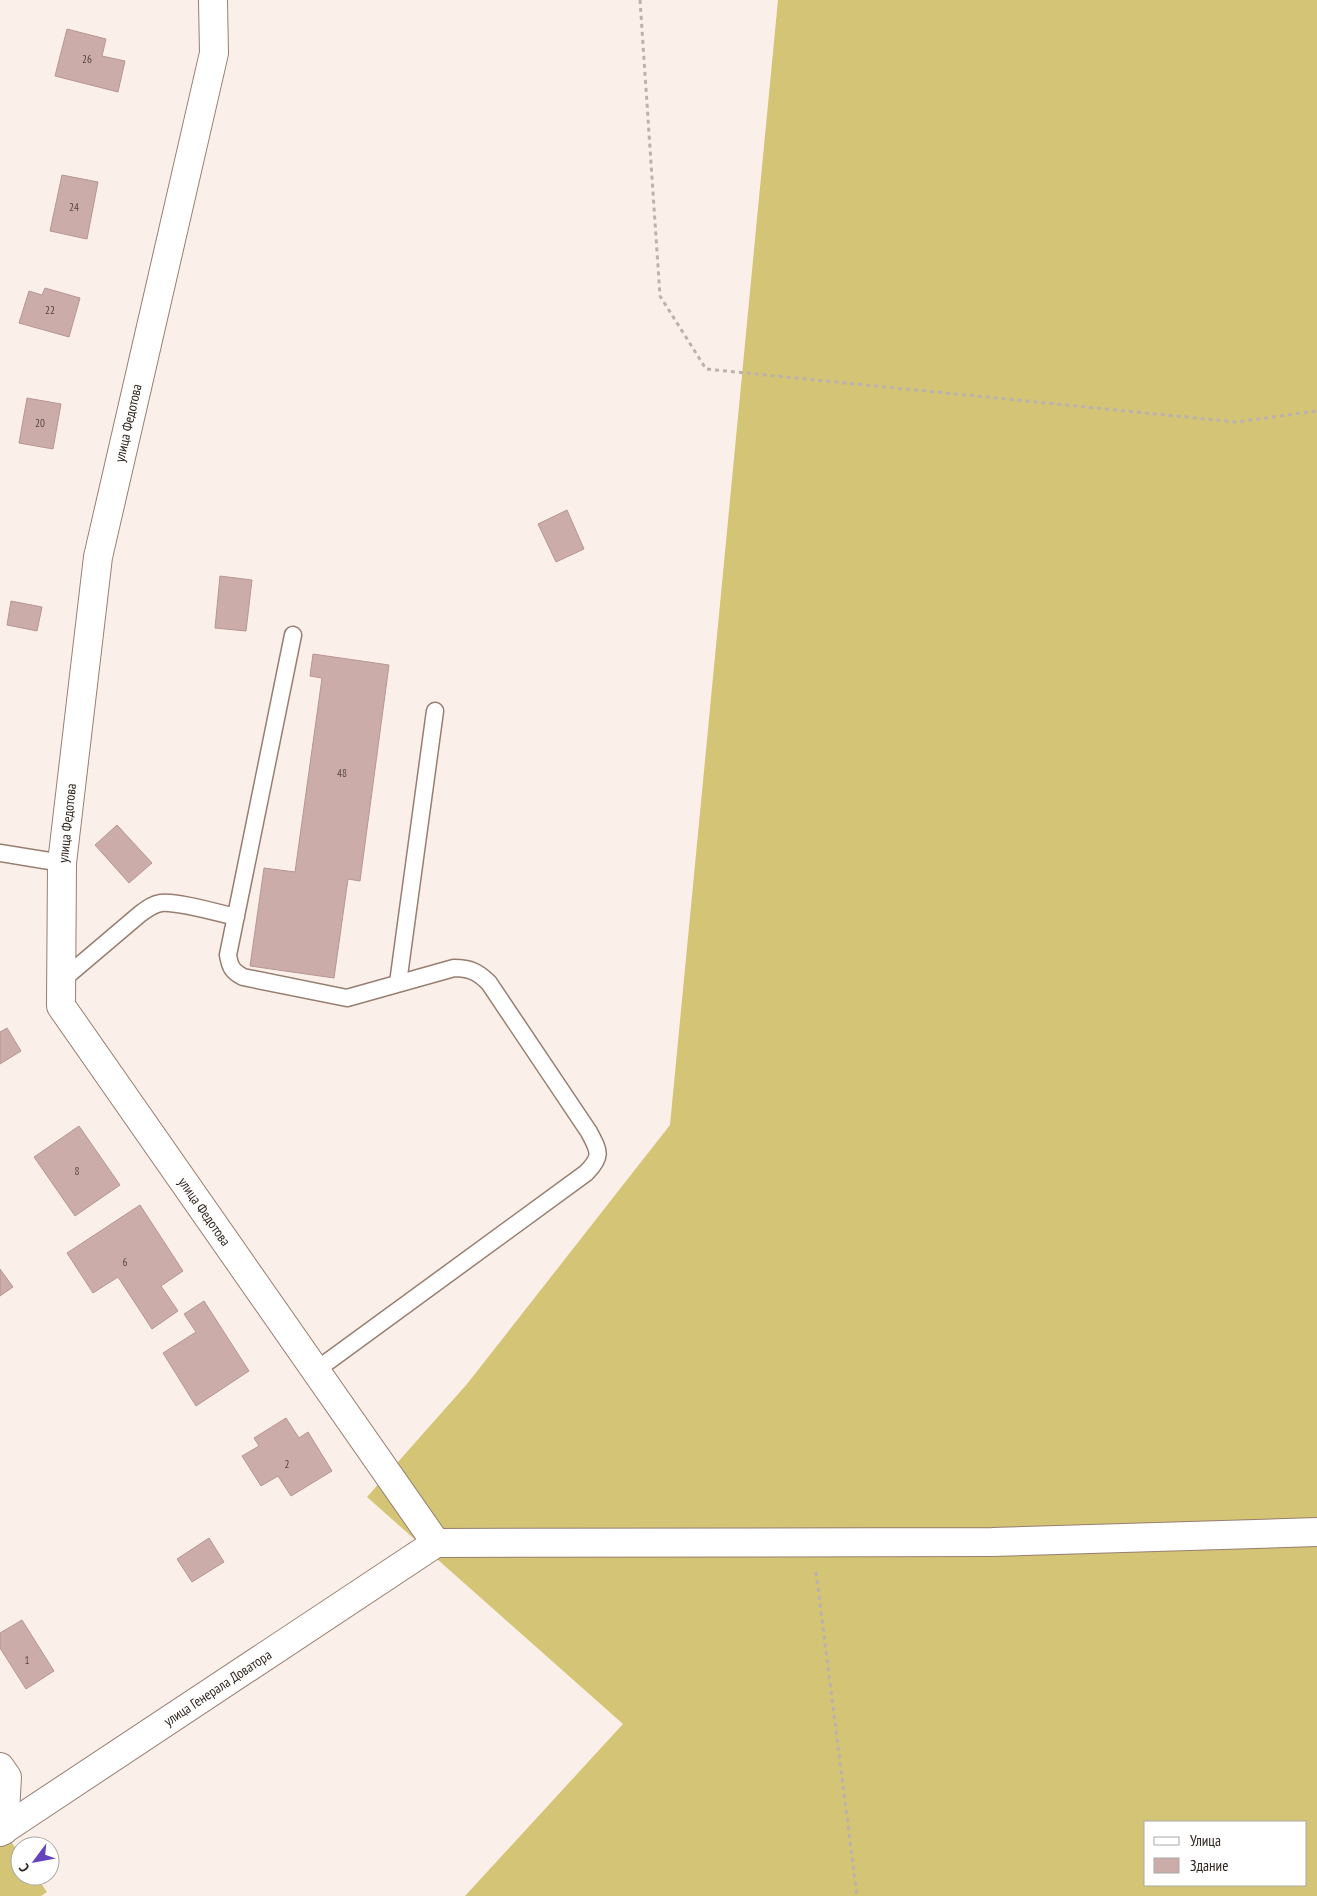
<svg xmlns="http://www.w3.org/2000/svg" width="1317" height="1896" font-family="'PT Sans Narrow',sans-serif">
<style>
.forest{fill:#d3c476;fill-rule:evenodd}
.building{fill:#ccaca8;stroke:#b69692}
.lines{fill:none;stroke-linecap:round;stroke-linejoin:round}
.lane-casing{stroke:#987e70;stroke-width:19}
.street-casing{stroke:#987e70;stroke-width:30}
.path{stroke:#bdb2ab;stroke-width:3;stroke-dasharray:4 4;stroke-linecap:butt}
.lane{stroke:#fff;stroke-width:16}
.street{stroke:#fff;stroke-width:28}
.labels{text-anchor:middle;stroke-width:4;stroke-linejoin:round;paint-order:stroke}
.number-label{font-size:11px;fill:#574741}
.street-label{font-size:14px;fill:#30251f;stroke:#fff}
</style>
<rect width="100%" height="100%" fill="#fbf0e9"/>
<path class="forest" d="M778 0H1317V1896H465L623 1724 367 1497 467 1384 670 1125ZM1146 1822H1306V1885H1146Z
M9 1839 20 1854V1876H36L47 1892 41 1896H0V1845Z"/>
<path class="building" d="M67 29 106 39 102 56 125 61 118 92 55 76Z
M62 175 98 182 87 239 50 231Z
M45 288 80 298 69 337 19 323 29 291 42 295Z
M27 398 61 404 53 449 19 443Z
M567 510 584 549 556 562 538 524Z
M220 576 252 580 246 631 215 628Z
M11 601 42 607 37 631 7 625Z
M313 654 389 665 360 881 348 879 334 978 250 966 264 868 295 872 322 678 310 676Z
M117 825 152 863 129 883 95 845Z
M7 1028 21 1051 0 1064V1032Z
M79 1126 120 1185 75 1216 34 1157Z
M140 1205 183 1271 161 1286 178 1311 152 1329 118 1277 93 1293 67 1253Z
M0 1269 13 1287 0 1296Z
M204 1301 249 1371 196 1406 163 1353 196 1332 184 1314Z
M286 1418 299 1438 308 1432 332 1471 291 1496 278 1476 261 1486 242 1456 259 1446 254 1438Z
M209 1538 224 1562 192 1582 177 1559Z
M22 1620 54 1671 26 1689 0 1648V1633Z"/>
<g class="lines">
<g class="lane-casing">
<path id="lane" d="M293 635 228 955C230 967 232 971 243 977L347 998 454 968C470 968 478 972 489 983L589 1132C599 1151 603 1156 586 1173L315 1371
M0 853 62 863
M61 981 140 914C147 909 153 904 161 903 177 901 218 913 236 917
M398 983 435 711"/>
</g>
<g class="street-casing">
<g id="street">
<path id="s1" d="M213 0 214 53 98 557 62 863 61 1006 436 1543"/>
<path d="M436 1543 992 1542 1317 1532"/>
<path d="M0 1767 7 1777 4 1830"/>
<path id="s2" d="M0 1832 436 1543"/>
</g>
</g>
<path class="path" d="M640 0 660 296 706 369 1236 422 1317 411
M816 1572 857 1896"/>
<use href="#lane" class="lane"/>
<use href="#street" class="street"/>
</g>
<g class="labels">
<g class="number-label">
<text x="87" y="63">26</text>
<text x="74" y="211">24</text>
<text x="50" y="314">22</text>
<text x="40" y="427">20</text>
<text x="342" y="777">48</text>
<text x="77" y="1175">8</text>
<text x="125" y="1266">6</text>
<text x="287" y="1468">2</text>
<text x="27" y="1664">1</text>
</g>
<g class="street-label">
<text transform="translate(128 423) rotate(-77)" y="5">улица Федотова</text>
<text transform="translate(67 823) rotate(-84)" y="5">улица Федотова</text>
<text dy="5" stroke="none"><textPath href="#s1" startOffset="1272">улица Федотова</textPath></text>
<text dy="5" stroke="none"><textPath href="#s2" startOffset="261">улица Генерала Доватора</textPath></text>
</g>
</g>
<rect x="1144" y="1821" width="162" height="65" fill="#ffffff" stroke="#aca8a5"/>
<rect x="1154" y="1837" width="25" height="8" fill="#ffffff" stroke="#aca8a5"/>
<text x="1190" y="1846" font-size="15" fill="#30251f">Улица</text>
<rect x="1154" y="1858" width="25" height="15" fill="#ccaca8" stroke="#aca8a5"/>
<text x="1190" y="1871" font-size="15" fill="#30251f">Здание</text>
<g transform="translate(35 1861) rotate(238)"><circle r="24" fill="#ffffff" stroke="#aca8a5"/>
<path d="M0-4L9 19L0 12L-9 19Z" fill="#6344bc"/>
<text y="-8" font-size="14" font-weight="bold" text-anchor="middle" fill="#30251f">С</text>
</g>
</svg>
